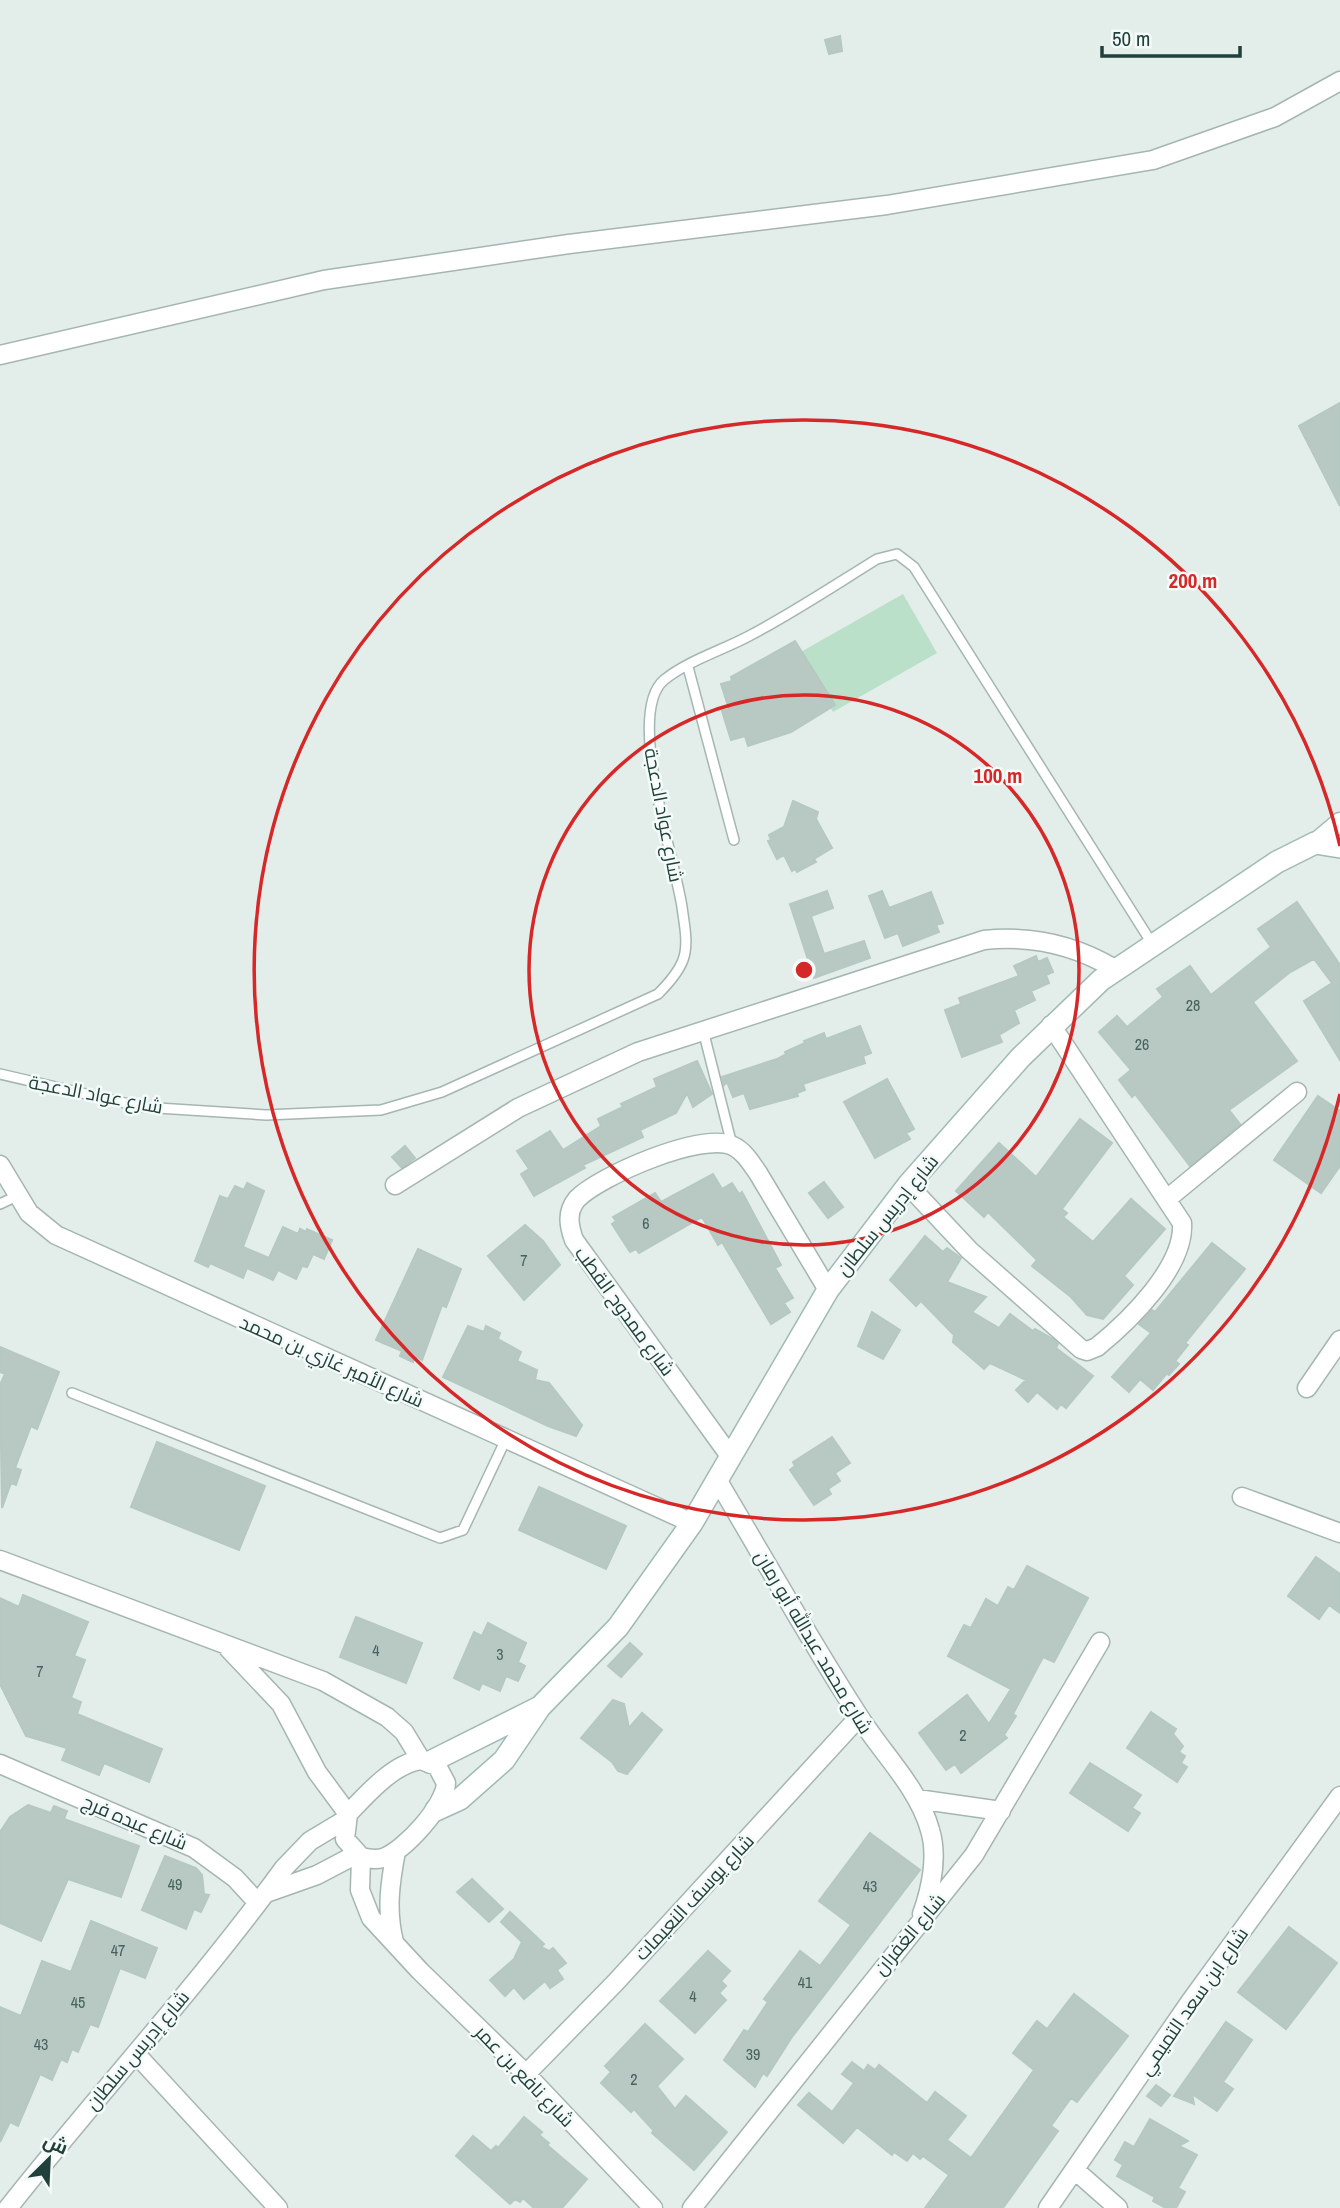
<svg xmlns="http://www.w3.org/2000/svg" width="1340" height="2208" font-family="'Archivo Narrow',Cairo,sans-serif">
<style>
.green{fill:#bae0c9}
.building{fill:#b8c9c3;stroke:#b5c8c2;stroke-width:2}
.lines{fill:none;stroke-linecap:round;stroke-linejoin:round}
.lane-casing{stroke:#a5b6b2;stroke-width:12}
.street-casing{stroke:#a5b6b2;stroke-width:21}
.secondary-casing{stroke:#a0bab4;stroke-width:24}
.lane{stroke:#fff;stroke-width:9}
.street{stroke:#fff;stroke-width:18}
.secondary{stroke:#fff;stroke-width:21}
.ring{fill:none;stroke:#d62828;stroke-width:3.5}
.labels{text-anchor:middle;stroke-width:5;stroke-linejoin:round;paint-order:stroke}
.number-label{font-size:16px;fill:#47625d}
.street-label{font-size:19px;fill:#21403b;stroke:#f4faf7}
.centre{fill:#d62828;stroke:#f4faf7;stroke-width:3.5}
.ring-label{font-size:21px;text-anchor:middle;font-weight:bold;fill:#d62828;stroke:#f4faf7;stroke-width:5;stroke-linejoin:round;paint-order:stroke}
</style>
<rect width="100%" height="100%" fill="#e3eeea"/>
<path class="green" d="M903 594 937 653 833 712 799 653Z"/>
<path class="building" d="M840 36 842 51 829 54 825 40Z
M1340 403V506L1299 426Z
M795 641 835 705 791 732 748 746 745 736 731 740 722 711 729 709 721 684 732 681 731 677Z
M793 801 818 812 816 819 832 848 814 859 816 862 797 872 795 869 792 871 784 855 777 859 768 841 771 840 769 835 784 827Z
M827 891 833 908 811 916 824 954 864 941 870 958 814 978 790 904Z
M882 891 889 908 931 892 943 923 936 925 939 932 903 946 898 933 885 938 869 896Z
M1297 902 1340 965V1060L1304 1001 1332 983 1314 959 1289 973 1253 1002 1297 1061 1229 1110 1240 1124 1190 1166 1135 1094 1132 1097 1119 1080 1131 1070 1099 1032 1117 1016 1127 1027 1163 997 1157 989 1190 966 1211 995 1271 947 1258 929Z
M1036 956 1038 962 1047 958 1053 972 1046 975 1049 983 1031 991 1035 1000 1014 1010 1019 1023 999 1035 1002 1042 962 1057 945 1010 961 1004 959 998 1019 976 1014 966Z
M860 1026 871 1053 863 1056 865 1063 803 1084 805 1090 797 1093 798 1096 750 1109 744 1093 733 1097 727 1082 724 1085 722 1077 777 1059 786 1054 785 1052 805 1043 804 1041 824 1033 826 1039Z
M697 1061 712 1094 693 1107 687 1093 676 1113 640 1130 643 1137 583 1165 585 1168 534 1196 521 1174 529 1169 517 1151 550 1131 563 1150 601 1126 598 1119 623 1107 621 1104 657 1087 654 1079Z
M887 1079 914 1129 906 1133 910 1139 875 1158 844 1102Z
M1318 1096 1340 1111V1166L1321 1193 1274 1160Z
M1080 1119 1112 1143 1062 1209 1067 1213 1063 1217 1093 1242 1131 1199 1165 1229 1124 1276 1133 1285 1103 1319 1087 1315 1071 1297 1032 1266 1037 1260 988 1212 984 1217 956 1191 999 1143 1036 1177Z
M405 1146 415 1158 402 1168 392 1157Z
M713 1174 722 1189 732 1183 739 1194 742 1192 781 1265 775 1268 793 1298 784 1303 790 1312 771 1324 722 1242 718 1245 702 1217 639 1253 636 1249 630 1252 612 1224 616 1221 613 1217 655 1193 661 1202Z
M824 1182 843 1207 828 1218 809 1193Z
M247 1183 264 1191 243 1247 269 1258 283 1227 298 1234 300 1229 306 1232 307 1229 332 1240 324 1259 313 1254 307 1267 302 1266 296 1279 278 1270 273 1280 247 1268 243 1278 210 1263 208 1267 195 1261 220 1196 228 1199 235 1186 244 1190Z
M525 1225 543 1241 560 1265 524 1300 488 1256Z
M925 1236 943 1252 947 1248 961 1258 947 1282 986 1297 972 1312 999 1328 1010 1314 1033 1331 1035 1329 1053 1339 1058 1344 1056 1348 1093 1376 1066 1408 1061 1404 1057 1409 1037 1392 1028 1402 1016 1390 1026 1380 990 1363 984 1369 953 1342 954 1335 921 1301 916 1306 890 1280Z
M1212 1243 1245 1269 1185 1343 1188 1345 1175 1361 1179 1364 1169 1375 1167 1373 1153 1390 1140 1379 1129 1392 1112 1377 1151 1333 1139 1324 1152 1310 1155 1312Z
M418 1249 461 1269 446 1307 442 1305 422 1360 415 1356 413 1362 400 1356 402 1351 376 1340Z
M872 1312 900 1330 883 1359 858 1346Z
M468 1326 484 1332 486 1326 500 1333 498 1339 521 1352 517 1361 537 1370 535 1380 549 1383 582 1425 576 1436 548 1426 443 1377Z
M0 1347 59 1372 37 1429 31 1426 15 1468 21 1470 16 1485 11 1483 2 1508 0 1385 5 1374 0 1372Z
M832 1437 850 1463 835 1473 840 1481 828 1489 831 1494 814 1505 790 1470 795 1466 793 1462Z
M157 1442 265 1486 239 1550 131 1507Z
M539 1487 626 1526 606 1569 519 1530Z
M1316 1557 1340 1574V1613L1329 1605 1319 1619 1288 1596Z
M1027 1566 1088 1598 1054 1662 1043 1657 1013 1714 1016 1716 1004 1735 1007 1738 961 1773 955 1764 946 1770 919 1733 967 1695 989 1724 1011 1689 948 1656 964 1625 971 1628 986 1599 998 1606 1008 1587 1014 1590Z
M23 1595 88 1622 74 1656 85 1660 71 1698 81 1702 77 1714 162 1749 149 1782 104 1763 99 1775 62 1760 67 1748 26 1736 0 1684V1598L19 1607Z
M356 1617 422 1643 406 1683 340 1657Z
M488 1623 526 1643 518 1662 525 1666 518 1681 506 1676 500 1691 482 1683 479 1690 454 1678 474 1632 482 1636Z
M630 1643 642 1654 621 1677 608 1666Z
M613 1700 624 1704 629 1728 642 1713 662 1730 627 1774 618 1771 612 1762 581 1738Z
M1151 1712 1176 1729 1173 1734 1183 1746 1179 1752 1185 1756 1181 1763 1187 1767 1177 1782 1127 1748Z
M1090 1763 1141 1795 1132 1808 1140 1813 1128 1831 1070 1793Z
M28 1805 51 1813 54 1806 67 1811 64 1819 139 1846 121 1897 68 1879 41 1941 0 1923V1832L10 1817Z
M870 1833 920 1870 792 2037 767 2076 763 2073 755 2087 724 2060 744 2030 748 2032 768 2002 764 1999 800 1951 820 1966 851 1925 819 1901Z
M165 1856 196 1868 202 1875 204 1894 209 1895 201 1912 194 1909 186 1929 142 1910Z
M472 1879 503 1909 489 1922 457 1892Z
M510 1912 544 1944 541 1947 549 1951 553 1948 566 1963 557 1970 563 1979 550 1988 545 1981 524 1999 514 1987 505 1996 490 1980 514 1959 522 1942 501 1922Z
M91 1921 157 1948 145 1978 120 1968 98 2027 90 2024 78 2052 72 2049 67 2062 61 2059 52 2080 40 2074 18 2126 10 2122 0 2142V2007L21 2016 42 1961 71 1972Z
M1289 1927 1337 1963 1286 2029 1238 1992Z
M708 1951 730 1971 721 1981 726 1986 719 1993 726 2000 695 2033 660 2001Z
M1074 1994 1128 2036 1077 2102 1071 2098 1051 2126 1058 2131 1003 2208H925L949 2175 923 2156 920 2159 913 2153 907 2161 894 2152 892 2155 857 2127 843 2143 798 2105 809 2093 832 2112 854 2083 842 2074 852 2062 864 2071 868 2065 875 2070 879 2065 927 2103 935 2092 966 2116 947 2140 971 2158 1034 2070 1013 2053 1037 2021 1047 2029Z
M1226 2022 1252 2040 1223 2082 1233 2089 1217 2111 1192 2094 1194 2104 1174 2096Z
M645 2024 683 2059 657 2086 675 2109 686 2096 727 2132 694 2170 652 2133 654 2131 634 2109 631 2112 601 2083 611 2072 605 2066Z
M1156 2085 1170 2095 1161 2106 1147 2096Z
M524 2117 542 2132 539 2135 549 2143 547 2145 587 2179 562 2208H534L523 2198 520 2202 515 2199 510 2204 456 2156 473 2136 491 2151 496 2146 498 2148Z
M1150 2119 1188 2141 1179 2146 1197 2155 1178 2188 1185 2192 1176 2208H1166L1153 2201 1155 2197 1117 2176 1123 2165 1115 2160 1125 2142 1134 2147Z"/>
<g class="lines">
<g class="lane-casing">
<path id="lane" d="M688 667 734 840
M703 1030 732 1145
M0 1074 142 1107 266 1115 381 1110 442 1092 658 994C668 984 678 973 683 960 689 944 684 923 682 907 675 859 625 713 664 680 687 661 723 650 749 636 793 613 835 585 877 559L897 554 914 567 1153 945
M0 1204 17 1196
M72 1393 440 1538 463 1530 506 1439"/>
</g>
<g class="street-casing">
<path id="street" d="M0 355 324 280 569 244 887 205 1153 160 1275 117 1340 81
M1315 843 1340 822
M0 1165 29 1213 56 1235 692 1523
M395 1185 518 1108 638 1052 984 940C1031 935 1075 945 1115 969
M908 1185 969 1250 1081 1349 1087 1351 1097 1347C1129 1321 1185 1267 1182 1223L1051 1025
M1167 1199 1297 1092
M1307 1388 1340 1340
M730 1456 574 1240C569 1226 566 1212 577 1199 599 1176 703 1131 733 1146 744 1151 751 1163 758 1173L828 1290
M718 1481C765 1560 810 1641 860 1718 883 1754 919 1789 930 1830 938 1856 931 1889 922 1914
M1242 1497 1340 1533
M0 1560 323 1681 387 1717 404 1732 421 1760
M228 1648 281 1704 317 1772 348 1814
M421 1760 437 1766 446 1783C445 1806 405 1850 383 1858 375 1860 369 1859 361 1857L345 1839 348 1814C366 1795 394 1763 421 1760Z
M0 1764 194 1848 235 1878 257 1902
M917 1799 1001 1811
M361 1857 360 1890 371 1918 420 1971 526 2074 653 2208
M266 1893 317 1875 357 1854
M394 1942C386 1910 390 1883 396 1851
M136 2054 278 2208
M526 2074 615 1983 859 1717
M1076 2171 1118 2208
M8 2208C98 2094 198 1986 284 1868L310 1841 345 1820
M692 2208 974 1855 1100 1642
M1048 2208 1190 2002 1340 1796"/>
</g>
<g class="secondary-casing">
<path id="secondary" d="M430 1762 538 1708
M436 1810 460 1799 504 1760 540 1707 618 1627 692 1523 828 1290 908 1185 1021 1057 1101 980 1277 862 1315 843 1340 847"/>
</g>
<use href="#lane" class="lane"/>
<use href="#street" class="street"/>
<use href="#secondary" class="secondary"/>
</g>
<g class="ring">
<circle cx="804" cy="970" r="275"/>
<path d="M1340 1094A550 550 0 1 1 1340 846"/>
</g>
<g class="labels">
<g class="number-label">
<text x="1193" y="1011">28</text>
<text x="1142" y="1050">26</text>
<text x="646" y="1229">6</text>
<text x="524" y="1266">7</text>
<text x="376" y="1656">4</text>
<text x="500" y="1660">3</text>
<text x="40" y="1677">7</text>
<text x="963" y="1741">2</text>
<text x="175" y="1890">49</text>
<text x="870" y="1892">43</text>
<text x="118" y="1956">47</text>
<text x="805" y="1988">41</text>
<text x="693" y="2002">4</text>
<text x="78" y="2008">45</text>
<text x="41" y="2050">43</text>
<text x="753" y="2060">39</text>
<text x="634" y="2085">2</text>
</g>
<g class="street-label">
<text transform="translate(664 815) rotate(79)" y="7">شارع عواد الدعجة</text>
<text transform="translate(96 1094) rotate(11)" y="7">شارع عواد الدعجة</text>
<text transform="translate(887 1215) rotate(-51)" y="7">شارع إدريس سلطان</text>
<text transform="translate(625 1311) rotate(54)" y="7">شارع ممدوح القطب</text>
<text transform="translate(332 1361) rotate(24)" y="7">شارع الأمير غازي بن محمد</text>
<text transform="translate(814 1642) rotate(59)" y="7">شارع محمد عبدالله أبو رمان</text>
<text transform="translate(135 1822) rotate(23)" y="7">شارع عبده فرج</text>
<text transform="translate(694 1897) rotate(-47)" y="7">شارع يوسف النعيمات</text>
<text transform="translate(909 1934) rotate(-50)" y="7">شارع الغفران</text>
<text transform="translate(1193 2001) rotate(-55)" y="7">شارع ابن سعد التميمي</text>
<text transform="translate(137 2050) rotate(-50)" y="7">شارع إدريس سلطان</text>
<text transform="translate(525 2076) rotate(46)" y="7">شارع نافع بن عمر</text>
</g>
</g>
<circle cx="804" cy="970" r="10" class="centre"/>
<g class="ring-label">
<text x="1193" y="588">200 m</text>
<text x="998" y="783">100 m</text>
</g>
<g transform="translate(49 2159) rotate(24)" stroke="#f4faf7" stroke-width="5" paint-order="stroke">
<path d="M0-5L12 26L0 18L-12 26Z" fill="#21403b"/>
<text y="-10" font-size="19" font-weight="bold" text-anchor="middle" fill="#21403b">ش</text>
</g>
<path d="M1102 46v10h138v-10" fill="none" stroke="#21403b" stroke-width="3.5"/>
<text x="1112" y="46" font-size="21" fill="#21403b" stroke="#f4faf7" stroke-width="5" paint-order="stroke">50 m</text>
</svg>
